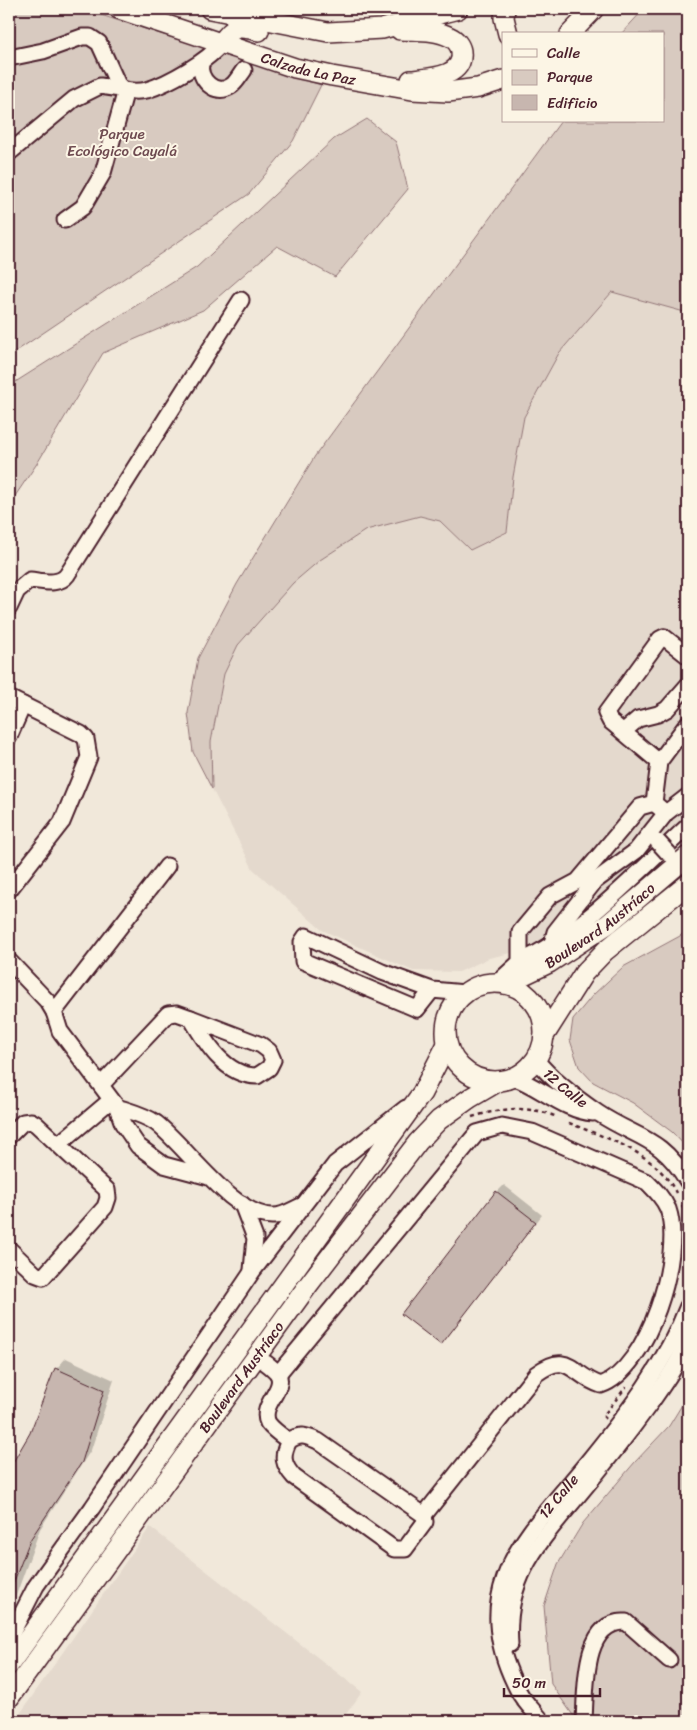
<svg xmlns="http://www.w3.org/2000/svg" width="697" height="1730" font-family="Sriracha,sans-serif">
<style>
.built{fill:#e4d9cd}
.green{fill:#d8cac0;stroke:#917476}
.shadow{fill:#0003}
.building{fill:#c7b6af;stroke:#4a1f2b}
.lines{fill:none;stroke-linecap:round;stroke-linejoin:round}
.minor-casing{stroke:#4a1f2b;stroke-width:19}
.major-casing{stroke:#4a1f2b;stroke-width:22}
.path{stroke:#4a1f2b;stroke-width:2.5;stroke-dasharray:4 4;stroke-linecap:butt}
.minor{stroke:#fcf5e5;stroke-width:15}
.major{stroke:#fcf5e5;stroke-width:19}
.minor-bridge-casing{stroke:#4a1f2b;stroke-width:19;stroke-linecap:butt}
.minor-bridge{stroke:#fcf5e5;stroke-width:15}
.labels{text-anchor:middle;stroke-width:4;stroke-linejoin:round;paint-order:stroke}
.street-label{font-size:15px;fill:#4a1f2b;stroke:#fcf5e5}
.park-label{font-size:15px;fill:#6e4a50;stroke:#fcf5e5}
</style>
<rect width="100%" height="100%" fill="#f1e8da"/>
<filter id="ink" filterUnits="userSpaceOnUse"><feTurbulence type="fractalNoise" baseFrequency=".02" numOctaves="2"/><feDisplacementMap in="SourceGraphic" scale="10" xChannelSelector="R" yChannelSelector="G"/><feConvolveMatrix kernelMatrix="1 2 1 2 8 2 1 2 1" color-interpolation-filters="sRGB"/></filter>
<g filter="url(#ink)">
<path class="built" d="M612 292 688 313V835L637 879 533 948 489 958 459 972 413 971 322 930 253 869 212 789 211 742 224 674 238 645 293 583 320 560 366 530 420 516 440 521 470 550 507 533 513 477 524 417 559 353Z
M150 1527 362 1692 341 1721H15Z"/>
<path class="green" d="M9 9H82L321 85 293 141 249 194 9 356Z
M644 9H688V313L612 292 559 353 524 417 513 477 507 532 470 550 440 521 420 516 366 530 320 560 293 583 238 645 224 674 211 742 212 789 193 752 188 713 198 658 237 584 315 456 561 121H663V34H621Z
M367 119 396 142 408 189 335 277 277 246 203 310 103 353 38 462 9 505V386L197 267 334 139Z
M688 929V1149L672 1132 633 1103 593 1082 579 1067 570 1040 573 1019 593 995 623 967 680 936Z
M688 1395V1721H577L551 1684 544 1606 558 1564 583 1523 635 1462 669 1426Z"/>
<path class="shadow" d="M504 1185 542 1215 447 1336 497 1192Z
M66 1358 114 1380 91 1450 40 1529 9 1615V1471L31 1434 56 1369Z"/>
<path class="building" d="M496 1191 536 1222 441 1345 401 1314Z
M55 1368 104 1390 82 1462 30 1540 9 1594V1469L30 1433Z"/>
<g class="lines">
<g class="minor-casing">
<g id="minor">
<path d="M9 58 43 51 82 37H90L99 43 120 89C128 91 138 92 147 90 169 83 208 61 222 43"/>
<path d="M201 63C198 79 215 97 231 86 236 83 240 75 244 70"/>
<path d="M9 153 74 99 100 86 120 89"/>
<path d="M65 220 83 207 103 173 126 90"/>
<path d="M9 608 17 591 30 580C42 581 59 586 67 575L241 300"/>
<path d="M9 698 81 734 86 739 89 757 62 822 9 890"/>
<path d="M624 731 638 719 658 714 667 709 688 685"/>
<path d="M9 737 23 705"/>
<path d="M659 762 610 721 606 713 660 639 664 637 688 656"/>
<path d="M661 809 654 803 659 762 688 723"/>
<path d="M551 947 555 932 595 881 636 851 666 813 688 796"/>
<path d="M9 961 48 1002 54 1012 60 1031 117 1107 123 1124 138 1146 164 1165 209 1177"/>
<path d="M520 962C582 933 638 872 688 826"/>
<path d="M497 983 520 962V932L550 896 578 881 640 807 654 803"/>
<path d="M432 990 417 1009 303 961 302 942 306 936 382 972 432 990 465 993"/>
<path d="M54 1012 167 866"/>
<path d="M191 1018 261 1045 269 1051 273 1060 269 1068 257 1076C225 1076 205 1042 191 1018Z"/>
<path id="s1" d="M536 1060C552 1080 576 1098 598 1113 637 1139 661 1136 688 1182"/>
<path d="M515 1078C540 1087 565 1111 593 1113"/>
<path d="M101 1085 168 1014 177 1013 191 1018"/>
<path d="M117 1107C129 1111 145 1115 156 1123 187 1147 232 1215 272 1216 282 1217 292 1210 301 1206"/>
<path d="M9 1136 23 1122 31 1121 36 1124 107 1190 108 1198 105 1207 43 1277 35 1274 9 1249"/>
<path d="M59 1144 111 1100"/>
<path d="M242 1204 255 1238 252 1270"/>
<path d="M266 1363C270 1366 275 1370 278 1374 286 1390 259 1405 268 1423 273 1430 282 1436 289 1441 300 1433 306 1436 318 1441L424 1515 425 1522 405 1549H394L294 1477C283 1465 281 1456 289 1441"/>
<path d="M278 1374 477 1133 502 1126 532 1132 647 1182C656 1191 663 1198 668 1209 684 1255 648 1369 601 1385 572 1376 569 1349 536 1374L424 1515"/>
<path d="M9 1639 36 1586 92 1508 252 1272 335 1164 406 1108"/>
<path d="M510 1644C505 1578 538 1544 577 1497 603 1466 628 1434 652 1401 666 1381 680 1361 688 1338"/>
<path id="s2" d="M542 1721C535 1712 524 1702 519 1692 463 1586 529 1534 590 1459 628 1412 666 1363 688 1306"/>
<path d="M584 1721C586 1692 582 1619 626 1622L669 1660"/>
</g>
</g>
<g class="major-casing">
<g id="major">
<path id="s3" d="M119 9 295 68 332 76 412 90 448 92 478 88 503 80"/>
<path d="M210 9 328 32 382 29 458 9"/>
<path d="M505 9 504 18 508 34"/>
<path d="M400 30C416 31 436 29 450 37 455 39 460 45 461 51 465 78 428 78 411 80"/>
<path d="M570 34 594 9"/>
<path d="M222 43C233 24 240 27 259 31"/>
<circle cx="495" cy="1032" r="49"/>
<path id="s4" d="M505 984 549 963 608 924 688 856"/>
<path d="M544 1036 584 973 605 951 688 884"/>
<path d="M9 1665 422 1093 447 1044"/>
<path id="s5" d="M9 1698 309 1284 418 1142 439 1120 470 1098 499 1081"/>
</g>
</g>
<path class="path" d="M472 1117C501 1108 529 1105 557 1117
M569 1123C608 1139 656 1152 676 1193
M682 1205 688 1223
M682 1294 688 1264
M606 1419 603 1416 626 1387"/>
<use href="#minor" class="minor"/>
<use href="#major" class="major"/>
<g class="minor-bridge-casing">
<path id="minor-bridge" d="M658 842 669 854"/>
</g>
<use href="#minor-bridge" class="minor-bridge"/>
</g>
</g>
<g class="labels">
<g class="street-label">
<text dy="5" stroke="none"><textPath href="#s3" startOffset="199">Calzada La Paz</textPath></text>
<text dy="5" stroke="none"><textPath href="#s4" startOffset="112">Boulevard Austríaco</textPath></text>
<text dy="5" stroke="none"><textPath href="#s1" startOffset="41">12 Calle</textPath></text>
<text dy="5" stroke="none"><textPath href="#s5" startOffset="396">Boulevard Austríaco</textPath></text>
<text dy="5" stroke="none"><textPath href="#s2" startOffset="254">12 Calle</textPath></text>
</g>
<g class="park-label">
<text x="122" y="139">Parque<tspan x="122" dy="17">Ecológico Cayalá</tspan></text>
</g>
</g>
<rect width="697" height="1730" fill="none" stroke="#fcf5e5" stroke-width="30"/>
<rect x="15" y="15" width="667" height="1700" fill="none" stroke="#4a1f2b" stroke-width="2" filter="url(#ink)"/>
<rect x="502" y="32" width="162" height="90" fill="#fcf5e5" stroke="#b59f9b"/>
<rect x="512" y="49" width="25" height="8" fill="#fcf5e5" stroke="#b59f9b"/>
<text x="547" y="58" font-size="15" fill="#4a1f2b">Calle</text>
<rect x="512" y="70" width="25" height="15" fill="#d8cac0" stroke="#b59f9b"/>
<text x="547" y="82" font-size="15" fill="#4a1f2b">Parque</text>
<rect x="512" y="95" width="25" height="15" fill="#c7b6af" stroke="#b59f9b"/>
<text x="547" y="108" font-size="15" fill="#4a1f2b">Edificio</text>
<path d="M504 1688v8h96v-8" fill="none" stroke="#4a1f2b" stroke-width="2.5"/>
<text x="512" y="1688" font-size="15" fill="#4a1f2b" stroke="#fcf5e5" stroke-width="4" paint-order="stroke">50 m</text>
</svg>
